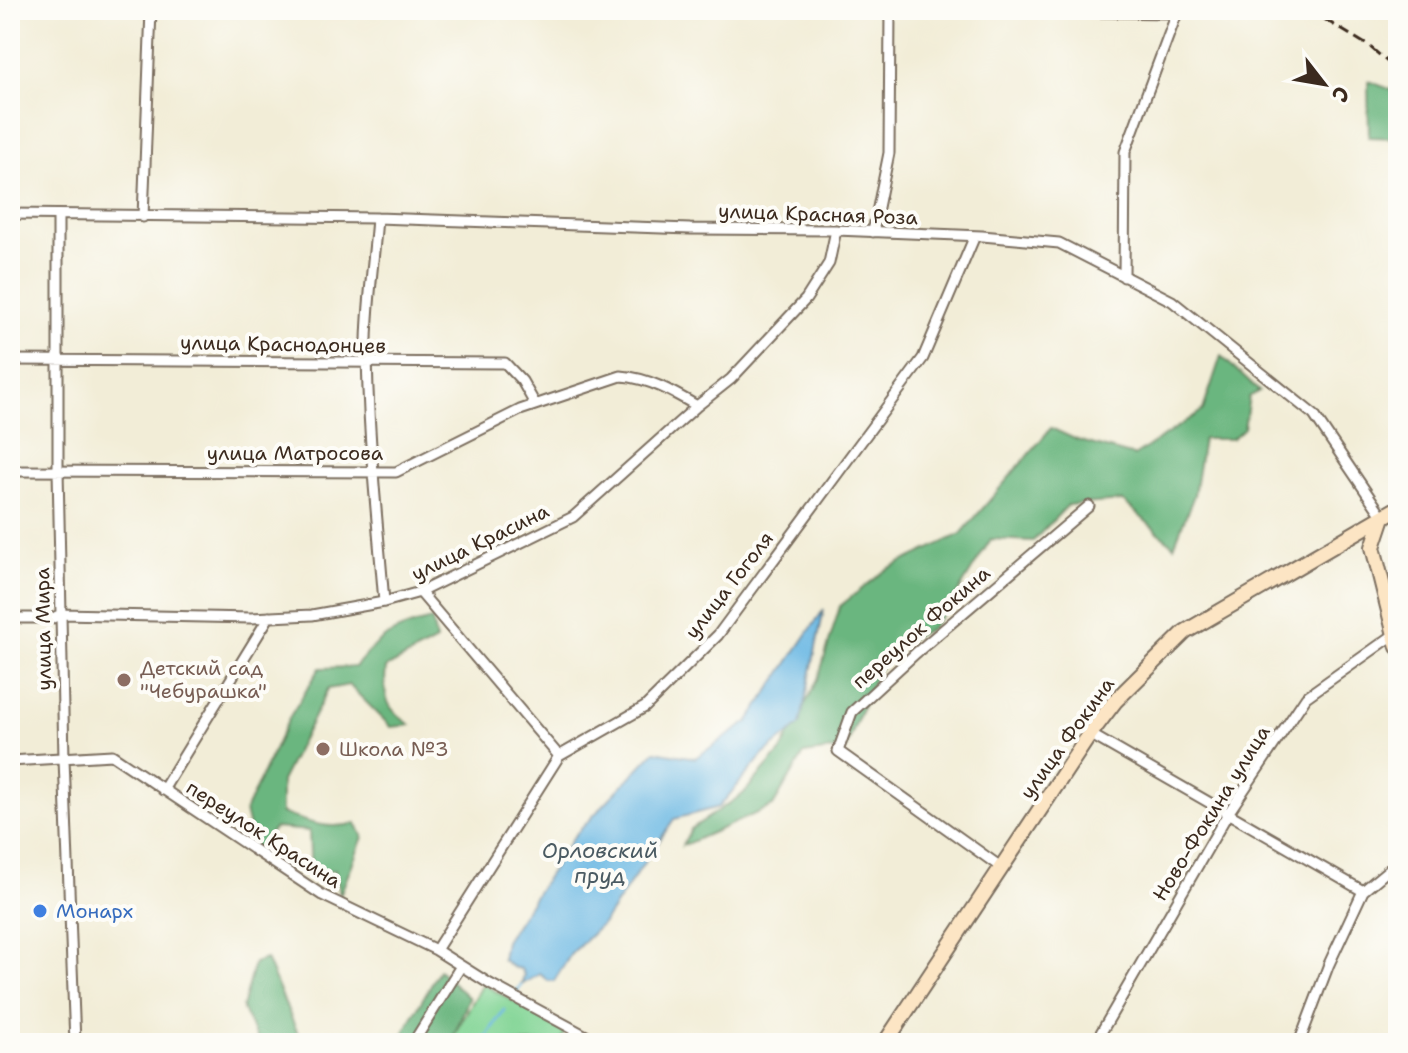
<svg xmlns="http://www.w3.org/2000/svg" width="1408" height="1053" font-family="'Shantell Sans',sans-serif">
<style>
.green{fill:#83d596;stroke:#5f805a;stroke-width:2}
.forest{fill:#6ab67f;stroke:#52704e;stroke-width:2}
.water{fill:#69b7e3;stroke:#527080;stroke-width:2}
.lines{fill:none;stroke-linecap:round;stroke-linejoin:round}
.stream{stroke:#69b7e3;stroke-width:3}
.street-casing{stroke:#7b6e5f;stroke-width:13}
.secondary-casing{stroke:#7b6e5f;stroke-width:18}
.street{stroke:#fff;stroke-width:9}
.secondary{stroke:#fce5c4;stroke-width:14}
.rail{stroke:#3b2a1e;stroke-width:3;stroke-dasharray:12 6;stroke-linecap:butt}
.education-dot{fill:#8d6e63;stroke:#fdfcf7;stroke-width:3}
.shop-dot{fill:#3f7fe0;stroke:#fdfcf7;stroke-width:3}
.labels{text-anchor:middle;stroke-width:8;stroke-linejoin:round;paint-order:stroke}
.street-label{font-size:20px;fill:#3b2a1e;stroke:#fdfcf7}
.education-label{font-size:20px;fill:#785e54;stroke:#fdfcf7;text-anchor:start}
.shop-label{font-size:20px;fill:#366cbe;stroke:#fdfcf7;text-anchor:start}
.water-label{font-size:22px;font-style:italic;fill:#4b5b63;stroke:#fdfcf7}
</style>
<rect width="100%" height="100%" fill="#fdfcf7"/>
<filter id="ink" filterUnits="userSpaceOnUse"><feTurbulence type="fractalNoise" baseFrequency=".0125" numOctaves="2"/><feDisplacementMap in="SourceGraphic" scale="16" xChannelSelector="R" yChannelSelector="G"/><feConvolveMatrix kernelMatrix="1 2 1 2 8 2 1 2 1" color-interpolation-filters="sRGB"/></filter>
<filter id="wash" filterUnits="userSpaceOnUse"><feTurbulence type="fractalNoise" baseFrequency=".006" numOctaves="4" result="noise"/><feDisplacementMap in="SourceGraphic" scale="32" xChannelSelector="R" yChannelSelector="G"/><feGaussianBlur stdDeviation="1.8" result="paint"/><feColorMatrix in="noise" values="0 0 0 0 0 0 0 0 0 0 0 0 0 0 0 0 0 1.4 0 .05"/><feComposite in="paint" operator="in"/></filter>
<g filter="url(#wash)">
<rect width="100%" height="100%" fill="#f2edd7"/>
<path class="green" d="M483 984 566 1031 559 1043H449Z"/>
<path class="forest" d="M1368 81 1390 89 1398 97V138L1369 137Z
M1221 356 1259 391 1249 397 1244 428 1232 439H1203L1194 495 1174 546 1123 501 1068 505 1033 541 991 539 957 594 931 629 899 644 877 672 846 748 804 754 773 806 682 846 691 829 743 794 781 751 818 679 840 606 887 569 961 534 1051 428 1077 440 1134 456 1203 410Z
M432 620 436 641 386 668C383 696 385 709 411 725L391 727 349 685 328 689 281 781V813C307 822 329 831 356 823L363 837 340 895 335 870 311 875 309 831 275 828 254 850 245 811 289 718 320 668 355 667C381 636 392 629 432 620Z
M266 959 302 1043H259L242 1008 254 963Z
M439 970 469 998 451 1043H398Z"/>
<path class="water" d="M824 609 800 725 763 755 719 807 674 819 604 922 571 954 554 981H548L540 974 521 985 524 975 521 969 512 967 502 959 505 941 574 836 655 751 695 758 748 722Z"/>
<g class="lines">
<path class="stream" d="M515 994 521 985
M482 1043 504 1010"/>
</g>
</g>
<g filter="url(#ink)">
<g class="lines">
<g class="street-casing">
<path id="street" d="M923 10 1177 13 1125 152 1124 277
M10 214 377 218 690 229 836 230 982 236 1059 243 1172 301 1314 415 1383 517
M58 215V470L64 759 75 1043
M143 217 151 10
M377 218C374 258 368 299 367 340 367 427 377 515 384 602
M873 232 889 153 890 10
M10 360 505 363 522 381 535 404
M10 471 396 472 520 410 621 376C649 378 673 392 697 406
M420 592 559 756
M10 618H53L61 614 251 618 312 615 384 602 420 592 573 517 697 406 731 379 806 299 829 263 836 230
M1090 734 1363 891
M10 761 112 755 322 895 436 950 490 984 599 1043
M163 790 269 617
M1002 868 838 751 852 712 916 653 1089 506
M436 950 559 756 645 707 718 635 923 358 974 238
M413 1043 461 966
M1095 1043 1227 815 1306 697 1395 634
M1299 1043 1329 964 1363 891 1398 862"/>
</g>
<g class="secondary-casing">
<path id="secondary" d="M1383 517 1373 547 1398 647
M885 1043 1090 734 1115 701 1185 632 1398 508"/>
</g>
<use href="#street" class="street"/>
<use href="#secondary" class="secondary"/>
<path class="rail" d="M1309 10 1369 46 1398 71"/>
</g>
</g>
<g class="education-dot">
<circle cx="124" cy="680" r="8"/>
<circle cx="323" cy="749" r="8"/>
</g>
<circle class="shop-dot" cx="40" cy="911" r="8"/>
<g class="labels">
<g class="street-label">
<text transform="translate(818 214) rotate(2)" y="7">улица Красная Роза</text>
<text transform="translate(283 344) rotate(1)" y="7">улица Краснодонцев</text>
<text x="295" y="460">улица Матросова</text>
<text transform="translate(480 542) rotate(-26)" y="7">улица Красина</text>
<text transform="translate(729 585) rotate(-52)" y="7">улица Гоголя</text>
<text transform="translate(921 627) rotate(-41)" y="7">переулок Фокина</text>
<text transform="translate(43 629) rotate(-91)" y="7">улица Мира</text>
<text transform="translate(1067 738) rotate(-54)" y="7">улица Фокина</text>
<text transform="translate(1211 813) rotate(-58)" y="7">Ново-Фокина улица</text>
<text transform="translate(264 834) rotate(33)" y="7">переулок Красина</text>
</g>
<g class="education-label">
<text x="140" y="675">Детский сад<tspan x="140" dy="23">"Чебурашка"</tspan></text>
<text x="339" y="756">Школа №3</text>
</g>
<g class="shop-label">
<text x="56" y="918">Монарх</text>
</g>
<g class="water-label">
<text x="600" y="858">Орловский<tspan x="600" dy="25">пруд</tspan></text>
</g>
</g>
<rect width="1408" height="1053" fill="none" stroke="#fdfcf7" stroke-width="40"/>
<g transform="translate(1324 84) rotate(121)" stroke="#fdfcf7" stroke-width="6" paint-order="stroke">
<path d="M0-6L14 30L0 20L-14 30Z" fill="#3b2a1e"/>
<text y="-12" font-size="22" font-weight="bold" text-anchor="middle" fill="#3b2a1e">С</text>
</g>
</svg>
